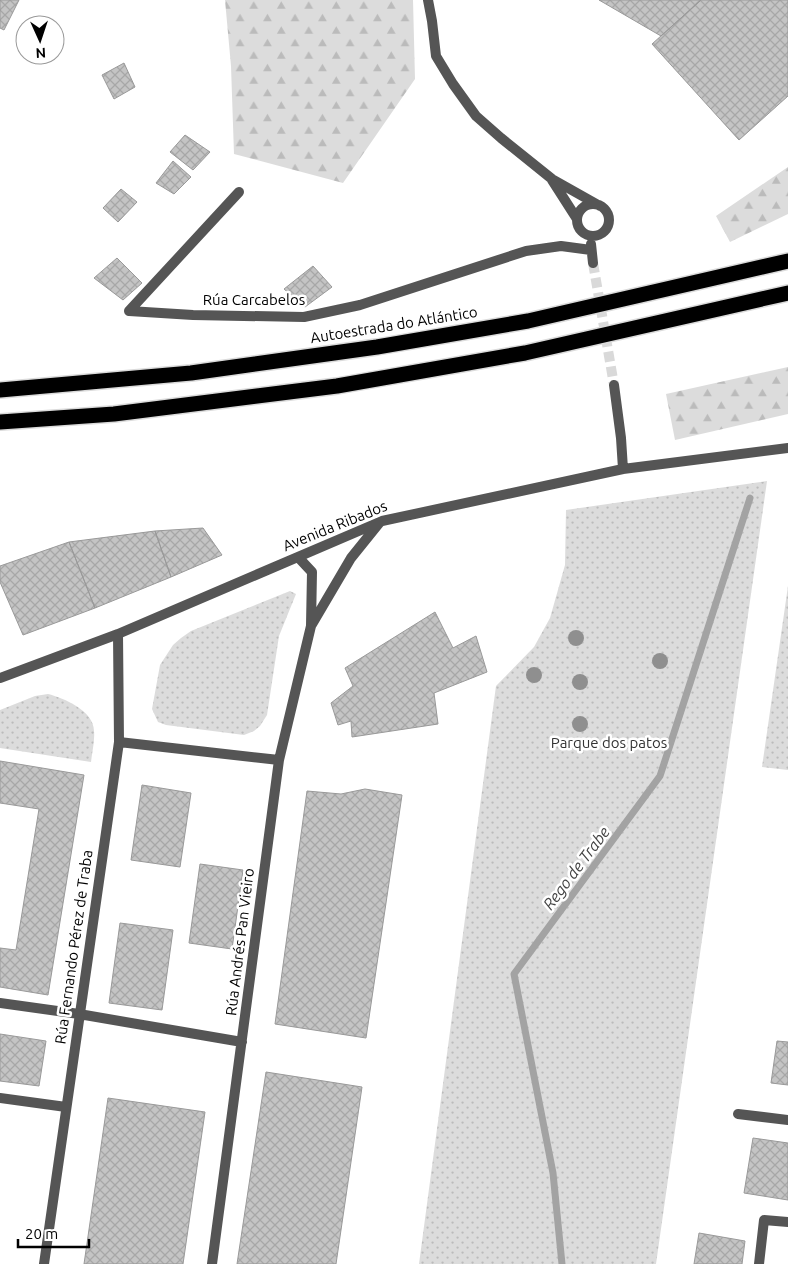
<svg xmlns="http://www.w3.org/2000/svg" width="788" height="1264" font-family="Ubuntu,sans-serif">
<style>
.grass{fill:url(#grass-dots)}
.forest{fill:url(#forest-firs)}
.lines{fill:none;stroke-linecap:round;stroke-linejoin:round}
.stream{stroke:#a3a3a3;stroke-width:7}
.building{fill:url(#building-cross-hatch);stroke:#999}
.street-tunnel{stroke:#d9d9d9;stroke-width:10;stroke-dasharray:10 5;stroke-linecap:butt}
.highway-casing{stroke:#dbdbdb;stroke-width:18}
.street{stroke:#555;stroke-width:10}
.highway{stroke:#000;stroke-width:15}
.tree{fill:#8f8f8f}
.labels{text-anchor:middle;stroke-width:5;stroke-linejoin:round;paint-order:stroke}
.street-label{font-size:15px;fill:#000;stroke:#fff}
.park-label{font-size:15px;fill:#333;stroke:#fff}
.water-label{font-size:16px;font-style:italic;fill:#444;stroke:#fff}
</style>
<defs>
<pattern id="grass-dots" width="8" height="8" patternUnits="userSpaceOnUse" patternTransform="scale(1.25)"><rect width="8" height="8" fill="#dcdcdc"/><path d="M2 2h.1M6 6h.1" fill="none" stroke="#bbb" stroke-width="1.8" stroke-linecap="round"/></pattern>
<pattern id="forest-firs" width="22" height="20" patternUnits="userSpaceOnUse" patternTransform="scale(1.25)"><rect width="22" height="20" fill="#dcdcdc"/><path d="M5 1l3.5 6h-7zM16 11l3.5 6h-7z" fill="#bbb"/></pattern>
<pattern id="building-cross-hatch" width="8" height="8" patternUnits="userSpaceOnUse" patternTransform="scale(1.25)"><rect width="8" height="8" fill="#c4c4c4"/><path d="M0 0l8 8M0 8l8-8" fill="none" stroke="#a7a7a7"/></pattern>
</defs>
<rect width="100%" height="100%" fill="#fff"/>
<path class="grass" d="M767 481 656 1264H419L496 686 534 647 550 618 565 565 566 510Z
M788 586V770L762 767Z
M290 591 296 594 279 636 267 715 260 726 254 731 244 735 166 725 158 722 152 709 160 665 173 645 181 638 191 631Z
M48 694C64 698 94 711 94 731 95 741 92 752 91 762L0 748V710L35 696Z"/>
<path class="forest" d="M225 0H413L415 79 343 183 234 154 231 66Z
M788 167V214L730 242 716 216Z
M788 367V414L675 440 666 394Z"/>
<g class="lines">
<path class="stream" d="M562 1264 553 1173 514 974 660 776 750 498"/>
</g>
<path class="building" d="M0 0H19L4 30 0 28Z
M599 0H701L661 36Z
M701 0H788V96L739 140 652 44Z
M124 63 135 87 114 99 102 75Z
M185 135 210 152 193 170 170 152Z
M173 161 191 177 174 194 156 183Z
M121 189 137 202 118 222 103 208Z
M117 258 142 283 123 300 94 278Z
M313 266 332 287 305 307 284 289Z
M203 528 222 555 171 577 155 531Z
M155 531 171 577 95 608 69 542Z
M69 542 95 608 23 635 0 582V566Z
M435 612 453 648 476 636 487 672 434 693 438 724 352 737 351 721 338 725 331 703 353 686 345 668Z
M0 761 84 775 48 995 0 987V948L16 950 39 809 0 803Z
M142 785 191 793 180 867 131 860Z
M365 789 402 795 366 1038 275 1024 307 791 341 794Z
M200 864 243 870 232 949 189 943Z
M120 923 173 930 162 1010 109 1003Z
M0 1034 46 1041 39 1086 0 1081Z
M777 1041 788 1042V1085L771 1083Z
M266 1072 362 1087 336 1264H237Z
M108 1098 205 1112 183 1264H84Z
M753 1138 788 1143V1200L744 1193Z
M699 1233 745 1241 742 1264H694Z"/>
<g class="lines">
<path class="street-tunnel" d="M593 263 614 385"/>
<g class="highway-casing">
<path id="highway" d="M0 390 191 373 377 347 528 321 788 261
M0 422 114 414 337 386 525 353 788 293"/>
</g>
<path class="street" d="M428 0 432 21 436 56 453 84 476 116 501 138 552 179 600 206
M552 180 577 219
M239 192 129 311 193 315 304 317 360 305 526 251 561 246 591 250
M577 220a16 16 0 1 1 32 0a16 16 0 1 1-32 0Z
M591 244 593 263
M614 385 621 438 623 469
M298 557 312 572 311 625
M0 678 118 634 382 521 623 469 788 448
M119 742 279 760
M0 1003 79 1014 242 1042
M0 1098 66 1107
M738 1114 788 1120
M44 1264 119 742 118 634
M212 1264 279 760 311 626 351 558 380 522
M759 1264 764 1220 788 1222"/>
<use href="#highway" class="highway"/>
</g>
<g class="tree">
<circle cx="576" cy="638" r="8"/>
<circle cx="660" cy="661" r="8"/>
<circle cx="534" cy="675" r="8"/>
<circle cx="580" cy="682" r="8"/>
<circle cx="580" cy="724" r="8"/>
</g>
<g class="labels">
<g class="street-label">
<text x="254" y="305">Rúa Carcabelos</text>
<text transform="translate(394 325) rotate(-9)" y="5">Autoestrada do Atlántico</text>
<text transform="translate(335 526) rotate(-22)" y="5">Avenida Ribados</text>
<text transform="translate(240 942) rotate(-83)" y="5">Rúa Andrés Pan Vieiro</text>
<text transform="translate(74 947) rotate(-82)" y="5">Rúa Fernando Pérez de Traba</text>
</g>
<g class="park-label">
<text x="609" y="748">Parque dos patos</text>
</g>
<g class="water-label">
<text transform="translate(576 868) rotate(-53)" y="6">Rego de Trabe</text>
</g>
</g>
<g transform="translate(40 40) rotate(177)"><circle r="24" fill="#ffffff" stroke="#999999"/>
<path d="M0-4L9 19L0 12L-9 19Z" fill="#000000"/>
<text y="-8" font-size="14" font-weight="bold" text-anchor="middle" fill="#000000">N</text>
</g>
<path d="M18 1239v8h71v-8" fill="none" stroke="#000000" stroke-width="2.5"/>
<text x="25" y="1239" font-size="15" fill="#000000" stroke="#ffffff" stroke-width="4" paint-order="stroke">20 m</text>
</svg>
